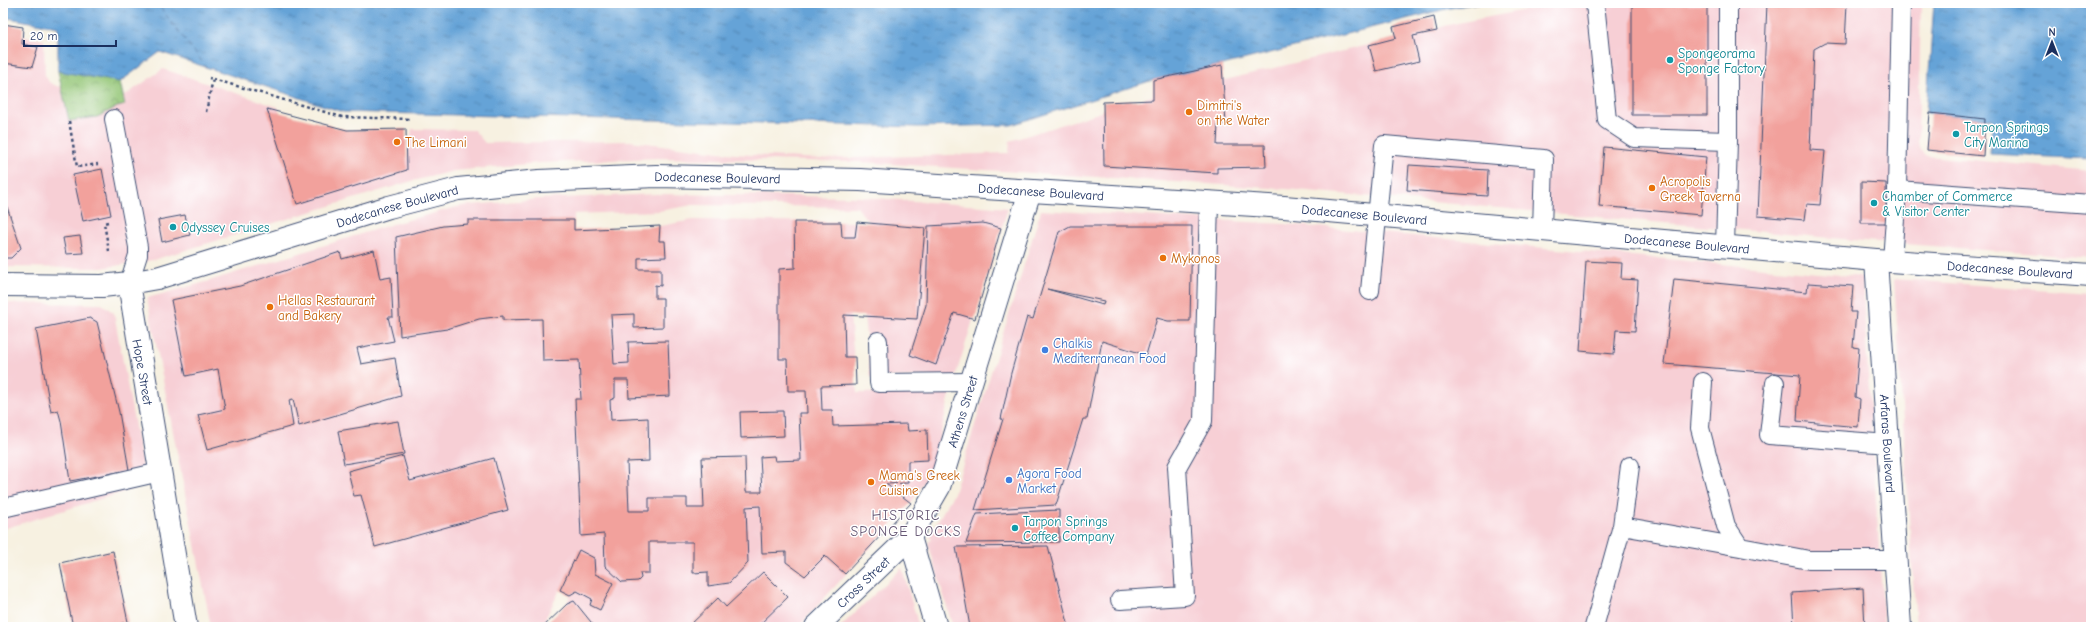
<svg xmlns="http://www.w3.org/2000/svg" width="2094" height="630" font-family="'Comic Neue',sans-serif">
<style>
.built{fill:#f7cfd5}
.park{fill:url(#park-crowns);stroke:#587a6a}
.water{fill:url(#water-ripples);stroke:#40699a}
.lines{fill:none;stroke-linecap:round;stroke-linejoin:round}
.ferry{stroke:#395d8e;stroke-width:1;stroke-dasharray:5 4;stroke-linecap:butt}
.building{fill:#f2a19c;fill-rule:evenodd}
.service-casing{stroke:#3c4c72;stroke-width:20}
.minor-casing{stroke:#3c4c72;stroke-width:24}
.tertiary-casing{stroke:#3c4c72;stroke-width:24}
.path{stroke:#3c4c72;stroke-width:2.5;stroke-dasharray:3 3;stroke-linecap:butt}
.service{stroke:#fff;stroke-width:18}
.minor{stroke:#fff;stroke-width:22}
.tertiary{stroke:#fff;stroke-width:22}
.culture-dot{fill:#0f9aa8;stroke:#fff;stroke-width:1.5}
.food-dot{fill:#e8710a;stroke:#fff;stroke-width:1.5}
.shop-dot{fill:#3f7fe0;stroke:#fff;stroke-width:1.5}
.labels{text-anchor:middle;stroke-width:3;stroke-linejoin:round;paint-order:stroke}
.culture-label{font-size:13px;fill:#0d838f;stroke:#fff;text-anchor:start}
.food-label{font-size:13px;fill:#c56008;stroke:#fff;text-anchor:start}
.street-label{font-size:13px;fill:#1b2f5e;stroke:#fff}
.shop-label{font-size:13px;fill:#366cbe;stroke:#fff;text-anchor:start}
.neighbourhood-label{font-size:14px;letter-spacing:1px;fill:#665774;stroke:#fff}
</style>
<defs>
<pattern id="park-crowns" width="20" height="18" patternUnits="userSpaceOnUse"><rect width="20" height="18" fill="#94c677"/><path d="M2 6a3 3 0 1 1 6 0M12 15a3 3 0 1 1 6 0" fill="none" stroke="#78a165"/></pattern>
<pattern id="water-ripples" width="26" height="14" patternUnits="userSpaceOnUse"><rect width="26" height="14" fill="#65a3d7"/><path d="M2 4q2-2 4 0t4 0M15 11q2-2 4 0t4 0" fill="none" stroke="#5285b2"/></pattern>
</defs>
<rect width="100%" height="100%" fill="#fff"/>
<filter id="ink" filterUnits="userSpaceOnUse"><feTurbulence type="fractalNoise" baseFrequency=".025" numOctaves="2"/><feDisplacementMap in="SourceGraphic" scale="8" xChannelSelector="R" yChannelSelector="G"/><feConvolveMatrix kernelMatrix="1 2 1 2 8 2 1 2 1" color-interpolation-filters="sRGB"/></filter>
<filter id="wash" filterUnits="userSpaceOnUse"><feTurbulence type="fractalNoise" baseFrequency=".012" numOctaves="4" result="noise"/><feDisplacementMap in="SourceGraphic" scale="16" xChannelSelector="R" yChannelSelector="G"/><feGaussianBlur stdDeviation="0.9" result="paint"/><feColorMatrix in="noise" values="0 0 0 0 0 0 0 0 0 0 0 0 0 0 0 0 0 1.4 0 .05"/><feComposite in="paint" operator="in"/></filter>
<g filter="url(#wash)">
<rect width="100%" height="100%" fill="#f7f1e1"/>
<path class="built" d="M1562 3H1921L1918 141 1920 150 1927 156 2091 171V258L1891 243V241L1876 242 1286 189 861 162 656 158 538 163 454 171 412 181 153 260 101 268 3 267V33L44 40 45 75 49 82 56 86 123 97 163 69 278 107 303 195 407 162 412 129 474 130 485 143 630 141 735 154 820 159 1009 153 1010 141 1155 95 1225 80 1453 24Z
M657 194 860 197 1008 208 954 381 951 376 870 377 864 315 870 224 857 207 693 205 659 211 574 214V230L660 226 693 220 857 222 850 316 857 393 951 391 934 460 928 474 911 503 798 627H758L760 624 757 627H543L567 604 570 595 560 590 541 627H211L147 298 206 282 393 224 461 206 540 199Z
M1041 210 1284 224 1862 277 1884 627H953L928 543 932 539 929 536 954 493Z
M1894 279 2091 293V627H1916Z
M3 303 102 304 114 313 146 485 3 529Z
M902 568 919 627H840Z"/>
<path class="park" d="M58 71 120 82 125 105 117 107 97 117 69 121Z"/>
<path class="water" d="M3 3H1479L1450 8 1222 65 1153 80 1011 125 918 127 343 112 160 52 120 82 58 71V27L3 17Z
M1934 3H2091V159L1990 154 1992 119 1926 113Z"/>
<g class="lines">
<path class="ferry" d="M153 3 159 6 207 68"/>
</g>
<g id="blocks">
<path class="building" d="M1767 3H1847L1845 44 1825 43 1814 49 1810 150 1825 151 1820 205 1807 204 1805 220 1758 216Z
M1632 5H1707V115H1632Z
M1434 17 1437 31 1413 36 1419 61 1376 71 1369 45 1396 38 1393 27Z
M3 24 23 27 22 44 38 47 32 67 3 63Z
M1222 65 1226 124H1218L1217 145H1265L1266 167 1217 168V173L1104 166 1103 102 1153 100V80Z
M267 109 347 130 406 129 407 170 297 204Z
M1930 113 1985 119 1983 156 1927 150Z
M1604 147 1706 157 1701 215 1599 206Z
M1409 165 1488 170 1487 196 1407 190Z
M102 169 111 215 83 221 73 175Z
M1861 182 1886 183V223H1861Z
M3 201H5L21 248 11 258H3Z
M185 215 190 235 162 242 158 220Z
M468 220H574V230L660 226 659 241H665L666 257 638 258V269H661V286L655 285V298H663V327L634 328V314L611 315 614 364 629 363 628 342 668 341 670 396 629 398 628 380H615V398L610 400 611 420 648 418 649 461 627 462 629 511H649V498H687V508H704L702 458 745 457 746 492H762L760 457 774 456 775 461 801 460 799 413H807L806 391H788L787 359H779V269L795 268 794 222H841L842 237H855L857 222 925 228 917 319 844 315 845 357H855L856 385 821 386 822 410H832L833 426 907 424 908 431 927 430 928 460 908 461V483L886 484 911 503 845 574 825 556 805 576 786 562V552L762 553 760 506 746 507 748 563 729 583 708 586V572L693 573V542H649V573H640L641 578 638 581 622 582 605 566 604 534 581 536 575 399H581L579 360 543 361 542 319 503 320V316L479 319 447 329 400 336 396 237 443 226 468 224Z
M983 223 1001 228 975 319 954 313 936 365 910 355 926 305 928 226Z
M1070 226H1192L1190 321H1168L1157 318 1146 355 1102 341 1087 419H1083L1056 505 975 510 1003 419H1001L1011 373 1027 317 1033 319 1059 232ZM1047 289 1104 301 1103 305Z
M80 236 83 253 66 254 63 238Z
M374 250 380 279 391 277 393 317H388L394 341 357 348 361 364 395 358 401 396 299 426 293 399 289 400 293 426 207 450 198 415 225 409 218 369 186 376 171 300 240 286 340 252 342 259Z
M1586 261 1622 263 1621 279 1638 280 1635 331 1616 330 1614 354 1580 351Z
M1674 279 1807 292 1808 283 1853 286 1851 312H1856L1853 347 1859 348 1855 397 1860 399 1858 427 1797 421 1800 375 1664 364Z
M90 318 97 322 119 412 129 470 70 481 61 421 58 410 51 412 36 329Z
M783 411 784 436 741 438 740 412Z
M398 421 404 454 344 464 338 431Z
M403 456 410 481 494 458 508 510 375 547 361 495 354 496 348 471Z
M1059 510V542L966 543 977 514Z
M1048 546 1069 627H970L956 547Z
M579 550 594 558 595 574 613 583 600 610 590 605 592 599 577 591 570 595 560 590Z
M113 551 128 622 104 627H73L60 563Z
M763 572 788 597 757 627H688L718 598 726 607Z
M1863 588 1865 627H1794L1792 593Z
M574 601 595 627H543L567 604Z"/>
</g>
</g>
<g filter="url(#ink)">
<use href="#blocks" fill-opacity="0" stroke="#3c4c72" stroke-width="1"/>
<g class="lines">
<g class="service-casing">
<path id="service" d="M1595 3 1607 120 1634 138 1728 141
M114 119 138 247V255L129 283
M1897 190 1901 3
M1725 246 1728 141V3
M1892 261 1897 190 2091 204
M1370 291 1384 145 1544 159 1542 230
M878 341 879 383 971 382
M1703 382 1700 428 1726 526 1740 547 1809 560H1896
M1775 383 1769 435 1889 444
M1630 466 1622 526 1740 547
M3 508 160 472
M1120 600 1185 596 1177 467 1203 421 1209 202
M1594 627 1622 526"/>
</g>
<g class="minor-casing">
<g id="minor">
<path id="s1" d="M1876 260 1900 627"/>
<path d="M3 285 102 286 129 283"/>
<path d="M910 537 936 627"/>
<path id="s2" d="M816 627 910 537 939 487 1030 191"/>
</g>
</g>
<g class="tertiary-casing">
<g id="tertiary">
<path id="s3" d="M186 627 129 283 157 278 389 207 458 189 539 181 656 176 860 180 1284 207 1876 260 2091 275"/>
</g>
</g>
<path class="path" d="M213 79 342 117 411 119
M206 112 213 79 209 78
M69 121 77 167 98 164
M108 222 104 223 109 251"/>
<use href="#service" class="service"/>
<use href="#minor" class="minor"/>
<use href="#tertiary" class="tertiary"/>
</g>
</g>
<g class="culture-dot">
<circle cx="1670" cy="60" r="4"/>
<circle cx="1956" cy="134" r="4"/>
<circle cx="1874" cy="203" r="4"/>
<circle cx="173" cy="227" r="4"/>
<circle cx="1015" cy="528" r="4"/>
</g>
<g class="food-dot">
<circle cx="1189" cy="112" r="4"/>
<circle cx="397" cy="142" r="4"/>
<circle cx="1652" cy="188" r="4"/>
<circle cx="1163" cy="258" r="4"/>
<circle cx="270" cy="307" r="4"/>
<circle cx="871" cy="482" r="4"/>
</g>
<g class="shop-dot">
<circle cx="1045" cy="350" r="4"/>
<circle cx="1009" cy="480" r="4"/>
</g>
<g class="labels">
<g class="culture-label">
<text x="1678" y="58">Spongeorama<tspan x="1678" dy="15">Sponge Factory</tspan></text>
<text x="1964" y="132">Tarpon Springs<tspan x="1964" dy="15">City Marina</tspan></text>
<text x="1882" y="201">Chamber of Commerce<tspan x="1882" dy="15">&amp; Visitor Center</tspan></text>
<text x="181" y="232">Odyssey Cruises</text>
<text x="1023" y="526">Tarpon Springs<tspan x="1023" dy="15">Coffee Company</tspan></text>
</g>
<g class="food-label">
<text x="1197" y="110">Dimitri's<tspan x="1197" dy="15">on the Water</tspan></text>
<text x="405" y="147">The Limani</text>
<text x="1660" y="186">Acropolis<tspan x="1660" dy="15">Greek Taverna</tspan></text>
<text x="1171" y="263">Mykonos</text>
<text x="278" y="305">Hellas Restaurant<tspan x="278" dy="15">and Bakery</tspan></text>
<text x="879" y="480">Mama's Greek<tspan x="879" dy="15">Cuisine</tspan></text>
</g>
<g class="street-label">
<text dy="5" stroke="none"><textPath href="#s3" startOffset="951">Dodecanese Boulevard</textPath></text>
<text dy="5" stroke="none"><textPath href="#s3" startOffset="1275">Dodecanese Boulevard</textPath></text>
<text dy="5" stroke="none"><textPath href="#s3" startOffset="628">Dodecanese Boulevard</textPath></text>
<text dy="5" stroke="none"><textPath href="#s3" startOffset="1599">Dodecanese Boulevard</textPath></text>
<text dy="5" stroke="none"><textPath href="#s3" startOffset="1923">Dodecanese Boulevard</textPath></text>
<text dy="5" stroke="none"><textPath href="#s3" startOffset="2247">Dodecanese Boulevard</textPath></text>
<text transform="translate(143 372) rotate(80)" y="5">Hope Street</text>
<text dy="5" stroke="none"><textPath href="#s2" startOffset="267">Athens Street</textPath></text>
<text dy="5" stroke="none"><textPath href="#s1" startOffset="184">Arfaras Boulevard</textPath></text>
<text dy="5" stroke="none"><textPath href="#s2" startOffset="65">Cross Street</textPath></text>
</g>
<g class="shop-label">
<text x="1053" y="348">Chalkis<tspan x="1053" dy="15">Mediterranean Food</tspan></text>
<text x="1017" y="478">Agora Food<tspan x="1017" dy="15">Market</tspan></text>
</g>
<g class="neighbourhood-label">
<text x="906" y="520">HISTORIC<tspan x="906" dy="16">SPONGE DOCKS</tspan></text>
</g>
</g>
<rect width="2094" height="630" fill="none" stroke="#fff" stroke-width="16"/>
<g transform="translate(2052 42)" stroke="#ffffff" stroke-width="3" paint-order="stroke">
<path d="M0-3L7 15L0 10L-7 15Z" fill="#1b2f5e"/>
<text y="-6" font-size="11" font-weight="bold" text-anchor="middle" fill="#1b2f5e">N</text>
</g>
<path d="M24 40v6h92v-6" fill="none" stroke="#1b2f5e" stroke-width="2"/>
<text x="30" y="40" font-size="12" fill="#1b2f5e" stroke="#ffffff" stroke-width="3" paint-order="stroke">20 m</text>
</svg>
